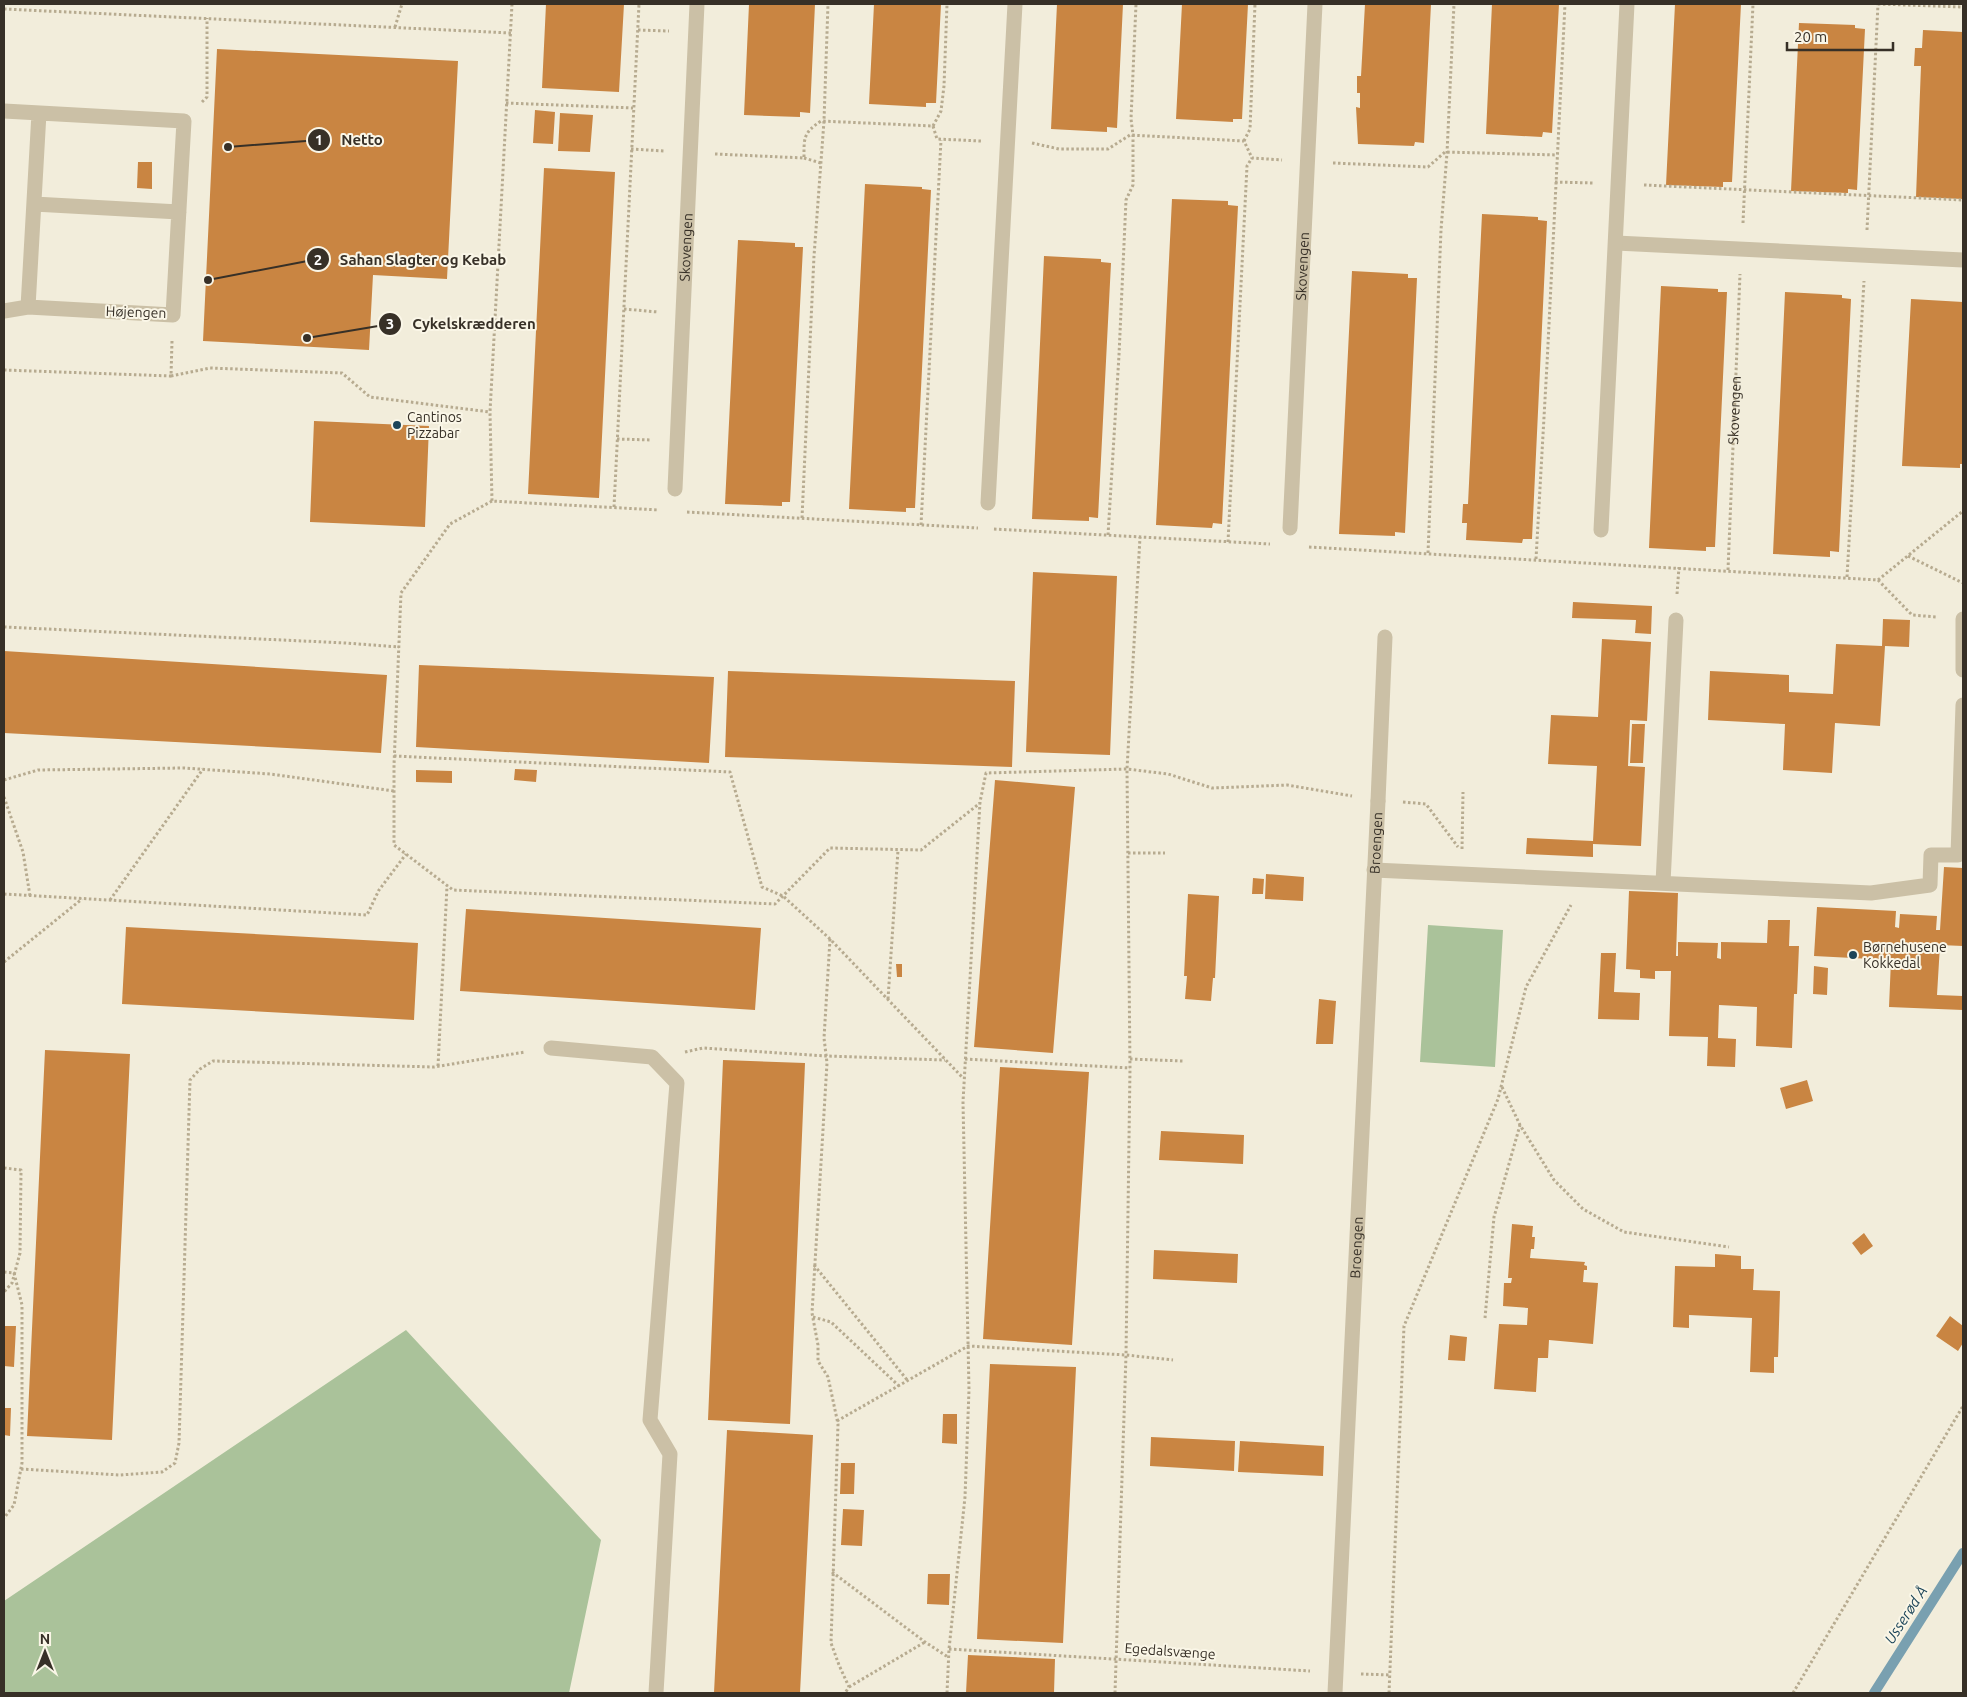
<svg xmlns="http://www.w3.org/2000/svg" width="1967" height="1697" font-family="Ubuntu,sans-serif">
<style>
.green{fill:#aac29a}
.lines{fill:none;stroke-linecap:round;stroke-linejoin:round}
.stream{stroke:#79a0b0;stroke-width:10}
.building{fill:#c98542}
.path{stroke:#b7ab90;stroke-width:3;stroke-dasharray:2.5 2.5;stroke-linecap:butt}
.lane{stroke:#cbc0a6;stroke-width:15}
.street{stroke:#cbc0a6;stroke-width:15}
.poi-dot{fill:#1c4559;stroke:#faf6e7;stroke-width:2}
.labels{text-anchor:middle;stroke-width:4;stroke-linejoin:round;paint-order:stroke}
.street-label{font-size:14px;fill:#373027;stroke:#faf6e7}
.poi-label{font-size:14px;fill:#373027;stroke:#faf6e7;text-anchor:start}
.water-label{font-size:15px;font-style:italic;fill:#1c4559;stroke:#faf6e7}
.leader{fill:none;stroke:#373027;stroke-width:2}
.callout-dot{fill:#373027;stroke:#faf6e7;stroke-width:2}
.mark-label{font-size:15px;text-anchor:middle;font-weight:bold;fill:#fff}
.callout-label{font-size:15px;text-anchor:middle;font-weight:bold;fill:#373027;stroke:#faf6e7;stroke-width:4;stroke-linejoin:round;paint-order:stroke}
</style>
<rect width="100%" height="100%" fill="#f2eddb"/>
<path class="green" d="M1428 925 1503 930 1495 1067 1420 1062Z
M406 1330 601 1540 569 1693H4V1601Z"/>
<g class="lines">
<path class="stream" d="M1874 1693 1963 1553"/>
</g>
<path class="building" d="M546 4H624L619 92 542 88Z
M749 4H815L810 113 800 112V117L744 115Z
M874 4H941L936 103H926V107L869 104Z
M1057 4H1123L1117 128 1107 127V132L1051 129Z
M1182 4H1248L1242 119H1233V122L1176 119Z
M1365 4H1431L1424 143 1415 142 1414 146 1358 144 1356 107 1360 108V93H1357V76H1361Z
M1492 4H1559L1552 133 1543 132 1542 137 1486 134Z
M1675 4H1741L1732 182H1723V187L1666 185Z
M1799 23 1855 25V28L1865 29 1857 190 1848 189V193L1791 191Z
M1923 30 1963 32V199L1916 197 1921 66H1914L1915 48H1922Z
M217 49 458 61 447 279 373 275 369 350 203 341Z
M535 110 555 112 553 144 533 143Z
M560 113 593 115 590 152 558 151Z
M138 162H152V189L137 188Z
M544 168 615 172 599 498 528 494Z
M865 184 922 187V189L931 190 915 508H906V512L849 509Z
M1172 199 1228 201V205L1238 206 1222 524 1213 523 1212 528 1156 525Z
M1482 214 1538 217V220L1547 221 1532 539H1523L1522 543 1466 540 1467 523H1462L1463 504H1468Z
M738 240 795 243V247H803L790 502H782V506L725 504Z
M1044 256 1101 259V262L1111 263 1098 518 1089 517V521L1032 519Z
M1352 271 1408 274V278H1417L1405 533 1395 532V536L1339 534Z
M1661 286 1718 289V292H1727L1715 547H1706V551L1649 548Z
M1785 292 1842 295V298L1851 299 1839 552 1830 551V557L1773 554Z
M1911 299 1963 302V464H1960V468L1902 466Z
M314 421 429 426 425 527 310 522Z
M1033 572 1117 576 1110 755 1026 752Z
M1573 602 1652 606 1651 634 1635 633 1636 620 1572 618Z
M1883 619 1910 620 1909 647 1885 646 1880 726 1835 723 1832 773 1783 770 1785 724 1708 720 1710 671 1789 675V692L1833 694 1836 644 1882 646Z
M1602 639 1651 642 1647 721 1630 720 1628 766 1645 767 1641 846 1593 844V857L1526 854 1527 838 1593 841 1597 766 1548 764 1551 715 1598 717Z
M4 651 387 675 381 753 4 733Z
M419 665 714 677 709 763 416 747Z
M728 671 1015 681 1012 767 725 757Z
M1632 724H1645L1643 763H1630Z
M515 769 537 770 536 782 514 780Z
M416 770 452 771V783L416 782Z
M995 780 1075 787 1053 1053 974 1047Z
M1944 867 1963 868V946L1940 945 1937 995 1963 996V1010L1889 1007 1891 960 1814 956 1817 907 1896 911 1895 927 1899 928 1900 914 1937 916 1936 930H1940Z
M1266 874 1304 877 1303 901 1265 899Z
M1253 878 1264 879 1263 894H1252Z
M1629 891 1678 893 1676 956H1678V942L1718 943 1717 958 1721 959V942L1767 943 1768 920H1790L1789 946H1799L1797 994H1794L1792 1048 1756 1046 1757 1007 1719 1005 1718 1038 1736 1039 1735 1067 1707 1066 1708 1037 1669 1036 1671 971H1655V979L1640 978V970L1626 969Z
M1188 894 1219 896 1215 978H1213L1211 1001 1185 999 1187 976H1184Z
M466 909 761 928 755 1010 460 991Z
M126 927 418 943 414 1020 122 1004Z
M1601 953H1616L1614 992 1640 993 1639 1020 1598 1019Z
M896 964H902V977H897Z
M1814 966 1828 968 1827 995 1813 994Z
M1319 999 1336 1001 1333 1044H1316Z
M45 1050 130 1054 112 1440 27 1436Z
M723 1060 805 1063 790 1424 708 1420Z
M1000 1067 1089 1072 1072 1345 983 1339Z
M1807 1080 1813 1101 1786 1109 1780 1088Z
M1161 1131 1244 1135 1243 1164 1159 1160Z
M1512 1224 1533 1226 1532 1237H1535L1534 1249H1531L1530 1258 1585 1262 1584 1265 1587 1266V1270H1584L1583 1282 1598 1283 1593 1344 1549 1340 1548 1358H1538L1536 1392 1494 1389 1499 1324 1527 1325 1528 1308 1503 1306 1504 1283H1511L1512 1278H1508Z
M1864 1233 1873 1246 1861 1255 1852 1243Z
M1154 1250 1238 1254 1237 1283 1153 1279Z
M1715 1254 1741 1256V1269H1754L1753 1290 1780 1291 1778 1357H1774V1373L1750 1372 1752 1318 1689 1315V1328L1673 1327 1675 1266 1715 1267Z
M1950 1316 1963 1326V1343L1958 1351 1936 1336Z
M4 1326H16L14 1367 4 1366Z
M1450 1335 1467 1337 1465 1361 1448 1360Z
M990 1364 1076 1367 1063 1643 977 1639Z
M4 1408H11L10 1436 4 1435Z
M943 1414H957V1444L942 1443Z
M727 1430 813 1435 800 1693H714Z
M1151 1437 1235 1441 1234 1471 1150 1466Z
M1240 1441 1324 1446 1323 1476 1238 1472Z
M841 1463H855L854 1494H840Z
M843 1509 864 1510 862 1546 841 1545Z
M928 1574H950L949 1605 927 1604Z
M968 1655 1055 1659 1054 1693H966Z"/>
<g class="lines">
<g class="path">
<path d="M512 4 490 412 492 501 659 510"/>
<path d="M1878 4 1963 7"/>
<path d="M4 9 511 33"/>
<path d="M395 27 402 4"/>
<path d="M638 30 669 31"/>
<path d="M202 102 207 97V18"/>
<path d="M506 103 633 108"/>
<path d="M933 126 941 111 944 86 947 4"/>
<path d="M1244 141 1250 129 1255 4"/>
<path d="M1032 143 1059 149H1108L1130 135 1244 141 1252 158 1282 160"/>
<path d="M631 149 664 151"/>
<path d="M715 154 804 158C804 138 803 133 821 121L933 126 937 139 981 141"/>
<path d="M804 158 821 163"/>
<path d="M1333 163 1428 167 1445 152 1557 155"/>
<path d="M1555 182 1593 183"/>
<path d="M1644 185 1963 200"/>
<path d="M1743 223 1753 4"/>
<path d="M1867 230 1878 4"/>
<path d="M624 309 658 312"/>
<path d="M172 341 171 376 210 368 342 373 370 397 490 412"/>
<path d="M4 370 171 376"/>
<path d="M617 439 652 440"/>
<path d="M492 501 450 524 401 593 394 765V845L453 890 775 904 830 848 921 850 980 803"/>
<path d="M614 507 639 4"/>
<path d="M687 512 978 528"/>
<path d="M802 518 814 256 824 121 828 4"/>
<path d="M921 525 941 140"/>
<path d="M994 529 1270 544"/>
<path d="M1108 535 1119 355 1126 200 1133 185V135L1131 119 1136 4"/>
<path d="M1228 542 1247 166 1252 158"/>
<path d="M1309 547 1878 580 1963 511"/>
<path d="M1428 553 1441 230 1447 153 1454 4"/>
<path d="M1908 556 1963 583"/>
<path d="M1536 559 1547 364 1565 4"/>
<path id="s1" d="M1728 570 1740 274"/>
<path d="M1847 577 1864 281"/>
<path d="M1878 580 1912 615 1937 617"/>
<path d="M1677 594 1679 567"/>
<path d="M4 627 346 643 399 647"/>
<path d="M394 756 730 772 762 887 783 896 830 939 963 1078"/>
<path d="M4 780 38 770 184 768 270 774 394 791"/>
<path d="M4 797 23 852 30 896"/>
<path d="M1403 802 1426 804 1458 847"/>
<path d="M1462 849 1463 792"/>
<path d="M1128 853H1165"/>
<path d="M4 894 367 915 379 890 406 854"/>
<path d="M110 900 203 769"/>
<path d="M830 939 824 1038 827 1063 812 1313 818 1345V1361L828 1377 838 1424 831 1643 839 1665 849 1687 845 1693"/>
<path d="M4 962 82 899"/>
<path d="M888 999 898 850"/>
<path d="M685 1052 703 1048 826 1056 945 1060"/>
<path d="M965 1059 1130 1068"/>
<path d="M1130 1059 1183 1061"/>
<path d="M438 1066 447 886"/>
<path d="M1502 1087 1520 1125 1554 1180 1583 1209 1624 1232 1729 1247"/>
<path d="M4 1168 21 1170 20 1253 12 1283 4 1292"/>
<path d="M814 1265 908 1381"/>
<path d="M4 1272 14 1273 22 1305V1463L14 1505 4 1518"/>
<path d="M813 1317 831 1322 899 1386"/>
<path d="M1485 1318 1494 1217 1520 1125"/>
<path d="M837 1421 968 1346 1126 1355 1173 1360"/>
<path d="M21 1469 120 1475 162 1472 175 1463 179 1443 190 1080 200 1069 213 1061 434 1067 525 1052"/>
<path d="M832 1572 925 1642 948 1657"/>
<path d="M949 1649 1310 1671"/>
<path d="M1361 1674 1390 1675"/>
<path d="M849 1687 925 1642"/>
<path d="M947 1693 949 1649 965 1497 969 1390 963 1102 980 802 986 773 1127 769 1168 774 1212 788 1287 785 1352 796"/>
<path d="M1115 1693 1126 1355 1130 1068 1127 769 1140 537"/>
<path d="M1389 1693 1404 1326 1498 1099 1526 987 1571 905"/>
<path d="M1793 1693 1963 1406"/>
</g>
<path class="lane" d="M4 111 184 121 173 315 28 307 39 113
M34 204 179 212
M4 311 28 307
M1963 619V670
M1378 801 1385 637
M1374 870 1871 893 1930 885 1931 855H1958L1963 705
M1663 883 1676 620
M551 1048 652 1057 677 1083 650 1420 670 1454 656 1693"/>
<g class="street">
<path d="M1616 243 1963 260"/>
<path id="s2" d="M675 489 697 4"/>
<path d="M988 503 1015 4"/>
<path id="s3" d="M1290 528 1315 4"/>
<path d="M1601 530 1627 4"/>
<path id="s4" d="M1335 1693 1378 801"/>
</g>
</g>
<g class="poi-dot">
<circle cx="397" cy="425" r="5"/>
<circle cx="1853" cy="955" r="5"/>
</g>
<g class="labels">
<g class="street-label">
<text dy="5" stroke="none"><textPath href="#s2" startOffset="242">Skovengen</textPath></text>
<text dy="5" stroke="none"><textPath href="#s3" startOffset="262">Skovengen</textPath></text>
<text transform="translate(136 312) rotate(2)" y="5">Højengen</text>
<text dy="5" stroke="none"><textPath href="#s1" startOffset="160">Skovengen</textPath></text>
<text dy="5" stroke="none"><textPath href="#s4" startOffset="851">Broengen</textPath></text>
<text dy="5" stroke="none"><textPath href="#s4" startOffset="446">Broengen</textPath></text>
<text transform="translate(1170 1651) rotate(4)" y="5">Egedalsvænge</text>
</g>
<g class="poi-label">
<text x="407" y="422">Cantinos<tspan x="407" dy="16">Pizzabar</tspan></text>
<text x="1863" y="952">Børnehusene<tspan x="1863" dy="16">Kokkedal</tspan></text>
</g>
<g class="water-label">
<text transform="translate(1906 1615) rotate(-57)" y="5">Usserød Å</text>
</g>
</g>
<path class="leader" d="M228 147L319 140M208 280L318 259M307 338L390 324"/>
<g class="callout-dot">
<circle cx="228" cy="147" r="5"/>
<circle cx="208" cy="280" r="5"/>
<circle cx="307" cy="338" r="5"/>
<circle cx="319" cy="140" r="12"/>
<circle cx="318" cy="259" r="12"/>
<circle cx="390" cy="324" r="12"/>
</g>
<g class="mark-label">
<text x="319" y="145">1</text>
<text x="318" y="265">2</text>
<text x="390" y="329">3</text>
</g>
<g class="callout-label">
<text x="362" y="145">Netto</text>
<text x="423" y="265">Sahan Slagter og Kebab</text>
<text x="474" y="329">Cykelskrædderen</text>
</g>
<rect width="1967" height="1697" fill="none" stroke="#373027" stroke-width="10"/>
<g transform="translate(45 1652)" stroke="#faf6e7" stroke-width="4" paint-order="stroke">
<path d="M0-4L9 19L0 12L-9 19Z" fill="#373027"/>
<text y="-8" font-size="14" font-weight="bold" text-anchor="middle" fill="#373027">N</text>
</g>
<path d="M1787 42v8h106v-8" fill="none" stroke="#373027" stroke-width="2.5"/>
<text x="1794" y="42" font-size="15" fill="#373027" stroke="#faf6e7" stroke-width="4" paint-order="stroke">20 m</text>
</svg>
